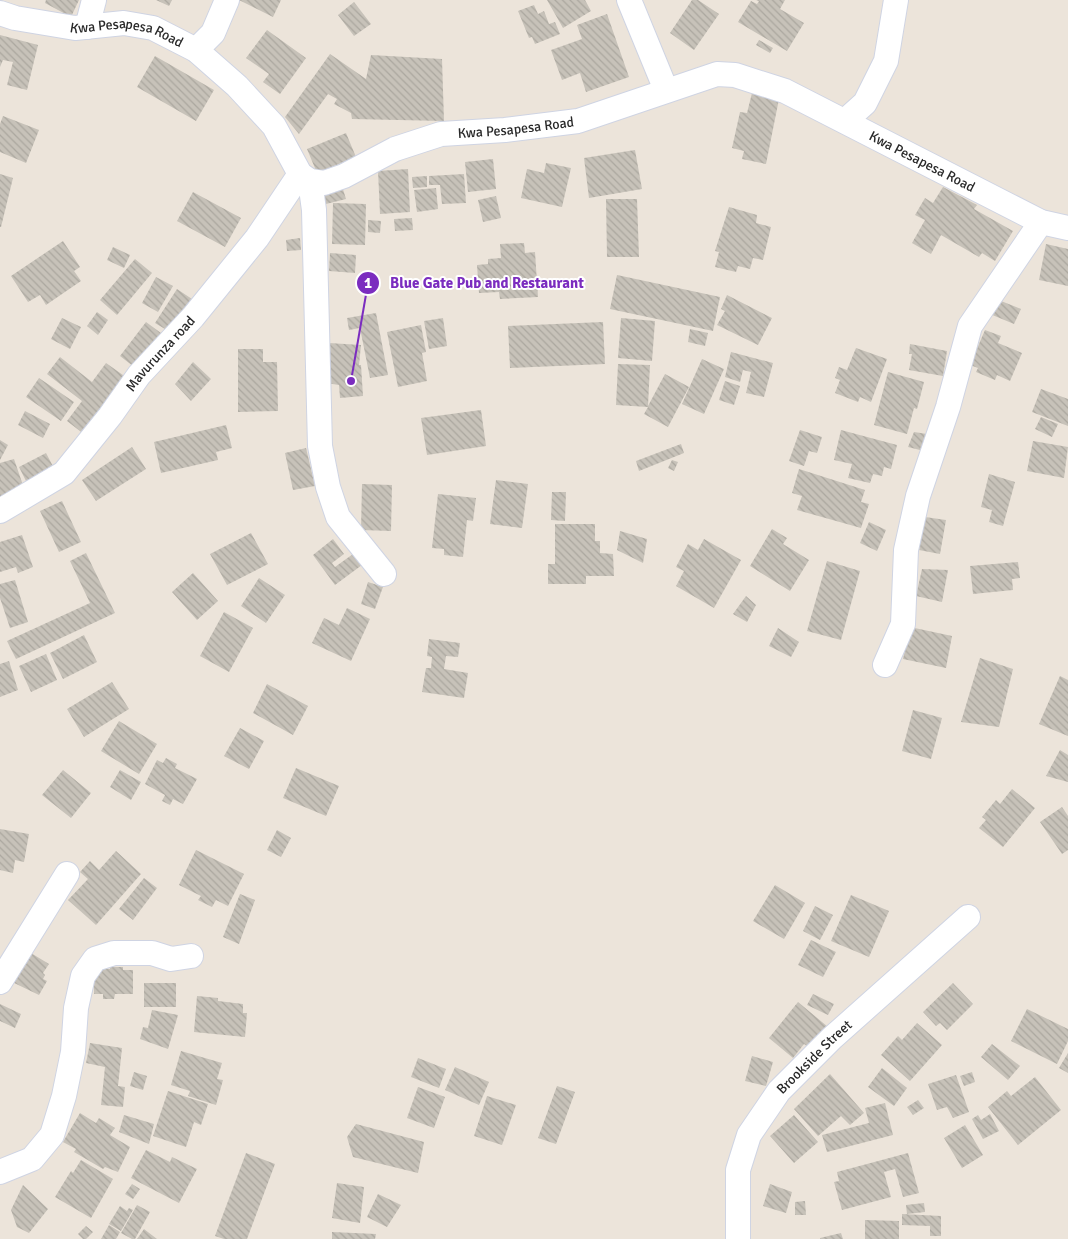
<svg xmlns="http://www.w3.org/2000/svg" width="1068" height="1239" font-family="Signika,sans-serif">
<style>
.building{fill:url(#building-back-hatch)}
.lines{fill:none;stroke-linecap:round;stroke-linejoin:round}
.minor-casing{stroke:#cfd4e3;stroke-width:26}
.minor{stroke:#fff;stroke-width:24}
.labels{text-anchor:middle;stroke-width:4;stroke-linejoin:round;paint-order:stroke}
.street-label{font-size:14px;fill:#292929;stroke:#fff}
.leader{fill:none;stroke:#7b2cbf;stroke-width:2}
.callout-dot{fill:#7b2cbf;stroke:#fff;stroke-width:2}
.mark-label{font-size:15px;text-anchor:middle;font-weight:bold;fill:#fff}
.callout-label{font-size:15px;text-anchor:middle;font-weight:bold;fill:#7b2cbf;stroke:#fff;stroke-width:4;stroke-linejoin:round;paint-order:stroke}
</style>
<defs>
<pattern id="building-back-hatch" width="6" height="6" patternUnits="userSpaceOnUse" patternTransform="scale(1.25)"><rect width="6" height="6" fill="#c7c2b9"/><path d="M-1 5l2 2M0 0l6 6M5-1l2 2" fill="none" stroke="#aba79f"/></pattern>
</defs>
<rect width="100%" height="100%" fill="#ece4da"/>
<path class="building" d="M46 0H79L71 17 45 3Z
M156 0H172L169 6Z
M239 0H281L273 17Z
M547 0H585L591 11 563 28Z
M692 0H698L719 14 694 50 670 33Z
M756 0H785L780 9 804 23 787 51 738 22 751 1 757 4 759 1Z
M354 2 371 24 354 36 338 15Z
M534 5 538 14 544 11 549 24 555 22 560 34 535 44 532 37 529 38 518 11Z
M607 14 629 77 586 92 580 73 562 80 551 50 582 39 577 25Z
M267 30 306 58 280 94 263 82 269 74 246 58Z
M0 35 38 45 27 90 7 85 13 62 3 60 0 67Z
M759 40 773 48 770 53 756 45Z
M330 54 366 79 371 55 442 59 444 121 352 119 351 113 334 104 337 99 328 94 299 134 285 117Z
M155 56 214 90 196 121 137 87Z
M752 93 779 99 766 164 742 159 744 151 732 148 740 112 747 113Z
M3 116 39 130 26 163 0 152V124Z
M346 133 356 157 317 173 307 149Z
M635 150 642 189 589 198 584 158Z
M493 159 496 189 468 192 465 162Z
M546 163 571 168 562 207 521 198 527 169 544 173Z
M408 169 410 212 380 214 378 171Z
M0 174 13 178 1 227H0Z
M464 174 466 203 442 204 440 185H429V176Z
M427 176V187L413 188 412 177Z
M341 183 346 199 326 204 322 188Z
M943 187 977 205 974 209 1013 231 995 261 982 253 979 257 941 235 931 254 912 243 925 220 915 215 925 198 933 203Z
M436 188 438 209 417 212 414 190Z
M193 192 241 218 225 247 177 221Z
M496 196 501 218 483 222 478 200Z
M606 199H637L639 257H607Z
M333 203 366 204 365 245 332 244Z
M729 207 757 215 756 223 771 227 763 260 753 258 750 269 738 266 736 272 715 267 719 252 715 251Z
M412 218 413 230 395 231 394 219Z
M368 220 381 221 380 233 368 232Z
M300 238 301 250 287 251 286 240Z
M63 241 80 267 74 271 81 281 46 305 40 295 28 302 11 276Z
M524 243 525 253 535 252 538 297 500 299 499 292 479 293 477 265 488 264V259L501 258 500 244Z
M1046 244 1068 249V286L1039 280Z
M113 247 130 255 124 268 107 260Z
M330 253 356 255 355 273 329 271Z
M135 259 152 273 117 315 100 300Z
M617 275 720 297 713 331 610 309Z
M156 277 173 286 158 312 142 303Z
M177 289 192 299 170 332 155 323Z
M727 295 772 318 758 345 717 325 725 311 721 309Z
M996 299 1021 309 1014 324 990 314Z
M97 312 108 320 98 335 87 326Z
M376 313 388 375 370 378 360 328 349 330 347 318Z
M62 318 81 327 70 349 51 339Z
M443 318 447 346 429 349 424 321Z
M621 318 655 321 652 361 618 358Z
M146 322 165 336 138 370 120 356Z
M603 322 605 364 510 368 508 326Z
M421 325 426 352 422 353 427 381 398 387 387 332Z
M690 329 708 333 705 346 688 342Z
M985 330 1001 336 998 343 1022 353 1010 381 997 375 995 380 976 372 978 368 970 365Z
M329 343 361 345 359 365H361L363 396 340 398 339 385 326 383Z
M910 344 947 351 943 376 909 370 912 354H909Z
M856 348 887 359 871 402 860 397 858 402 835 393 840 380 835 378 839 367 847 370Z
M238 349H263V362H277L278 411 238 412Z
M731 352 773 363 764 397 746 393 751 372 743 370 740 382 725 377Z
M60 357 92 382 106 363 130 380 89 438 67 421 82 401 47 374Z
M702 359 724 369 704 414 682 404Z
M193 362 211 379 191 401 175 384Z
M618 364 650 365 648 406 665 374 689 387 668 427 644 414 648 407 616 405Z
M888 372 924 382 917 409 914 408 907 434 874 425Z
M39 378 74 402 61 421 26 397Z
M725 381 740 386 734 405 719 400Z
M1041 389 1068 399V426L1032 412Z
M481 410 486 446 427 455 421 418Z
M25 411 50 424 43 438 18 425Z
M1041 417 1058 424 1052 437 1035 429Z
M226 425 232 448 216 452 218 460 161 473 154 442Z
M800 430 822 437 817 453 809 451 804 466 789 461Z
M841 430 897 445 891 469 884 467 882 476 873 474 870 483 848 478 852 464 834 460Z
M914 432 927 434 920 450 908 447Z
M0 440 8 445 0 460Z
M1033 441 1068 447 1064 478 1027 471Z
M681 444 684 453 639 471 636 461Z
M132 447 146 469 96 501 82 480Z
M306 448 315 486 293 490 285 453Z
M46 453 56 472 29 487 19 467Z
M14 459 26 494 0 503V463Z
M672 460 678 462 674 471 668 468Z
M799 469 865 490 861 502 869 504 861 528 797 510 802 496 792 493Z
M989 474 1015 482 1003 526 989 522 992 510 981 507Z
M496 480 528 484 522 528 490 524Z
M362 484 392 485 391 531 361 530Z
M552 492H566L565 521 551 520Z
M438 494 476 498 473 521 467 520 463 557 444 555V549L432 548Z
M62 501 81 542 59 552 40 511Z
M925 517 946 520 940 554 919 550Z
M869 522 886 530 877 551 860 543Z
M555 524H595V541H600V553L613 554 614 576H586V584H548V564H555Z
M772 529 787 538 783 544 809 560 790 591 750 566Z
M620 531 647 539 643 563 617 550Z
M251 533 268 564 227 585 210 554Z
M22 535 33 567 18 573 16 567 0 572V542Z
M333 539 344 554 332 563 335 567 353 554 362 565 335 585 313 555Z
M704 539 741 560 714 608 676 586 684 571 676 567 688 544 698 550Z
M86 553 115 613 16 659 7 641 90 603 70 561Z
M827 561 860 571 841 640 807 631Z
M1018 562 1020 578 1012 579 1013 590 973 594 970 566Z
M922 569 948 570 942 602 916 596Z
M193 573 218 601 197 620 172 592Z
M259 578 285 595 266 623 241 606Z
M15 580 28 622 10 628 0 598V584Z
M368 582 383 587 375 609 361 604Z
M746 596 756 605 747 622 733 614Z
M347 608 370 619 351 661 312 643 324 618 339 625Z
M224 612 253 628 229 672 200 656Z
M910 627 952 636 946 668 903 659Z
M778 628 799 642 791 657 769 646Z
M84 635 97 662 63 679 50 653Z
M429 639 460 643 458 657 446 656 444 669 468 673 464 698 422 692 426 668H431L432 657 427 656Z
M46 654 57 680 31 692 19 666Z
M980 658 1013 669 999 727 961 722Z
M9 661 18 690 0 697V664Z
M1060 676 1068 680V736L1039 724Z
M112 682 129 709 84 737 67 709Z
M267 684 308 706 293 735 253 713Z
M913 710 942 718 931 759 902 751Z
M119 721 157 744 139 774 101 751Z
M240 728 264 741 249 769 224 756Z
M1060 750 1068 755V782L1046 776Z
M166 758 177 764 175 768 197 779 183 804 173 799 170 805 162 801 165 795 145 784 157 760 163 763Z
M296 768 339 786 326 816 283 798Z
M63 770 91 793 71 818 42 795Z
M120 770 141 782 131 800 110 787Z
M1012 789 1035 808 1003 847 979 828 986 820 982 817 996 800 1000 804Z
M1062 807 1068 816V850L1062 854 1040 822Z
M0 829 29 834 24 862 15 860 13 873 0 870Z
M277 830 291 838 281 857 267 850Z
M196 850 244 874 228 906 216 900 212 907 198 900 201 896 179 885Z
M116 851 141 874 96 925 68 900 88 879 80 872 90 861 99 870Z
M144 878 157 888 133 920 119 909Z
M775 885 805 903 784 939 753 921Z
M240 894 255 900 239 944 223 937Z
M851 895 889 911 869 957 831 941Z
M815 906 833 915 820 940 803 931Z
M811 940 836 952 823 977 798 965Z
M26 950 49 964 43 973 45 975 43 979 47 981 39 995 8 980Z
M110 967H123V970H133V994H115L114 999H103V994H94V969H110Z
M144 983H176V1007H144Z
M953 983 973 1004 947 1030 940 1023 936 1026 923 1012Z
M813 994 834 1004 828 1015 807 1005Z
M197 996 218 998V1001L243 1004V1013H247L245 1037 194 1032Z
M798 1002 828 1027 811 1049 804 1044 793 1058 769 1038Z
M0 1004 21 1014 15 1028 0 1021Z
M1027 1009 1068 1029V1041L1057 1064 1011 1041Z
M152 1010 178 1015 168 1049 140 1039 143 1027 148 1028Z
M917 1023 942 1045 910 1081 881 1055 898 1036 902 1040Z
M90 1043 122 1048 118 1086 125 1087 123 1107 101 1105 105 1067 86 1063Z
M992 1044 1020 1066 1008 1080 981 1057Z
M181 1051 222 1063 217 1079 223 1080 216 1105 188 1096 190 1091 171 1085Z
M1068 1053V1073L1059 1068Z
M752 1056 773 1062 766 1086 745 1081Z
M418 1058 446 1069 439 1088 411 1077Z
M455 1067 489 1082 479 1105 445 1090Z
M882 1068 907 1088 894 1106 868 1087Z
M134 1072 147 1076 143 1090 130 1086Z
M972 1072 975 1082 964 1086 960 1076Z
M830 1074 864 1113 850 1125 841 1116 818 1136 794 1109Z
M956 1075 969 1112 953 1118 947 1107 937 1110 928 1084Z
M1035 1077 1061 1110 1018 1145 988 1107 1007 1091 1011 1096Z
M557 1086 575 1092 556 1144 538 1138Z
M418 1087 445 1097 434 1128 407 1118Z
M168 1091 208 1104 201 1125 194 1122 186 1147 153 1136Z
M487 1096 516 1105 502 1145 474 1136Z
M918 1100 924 1108 913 1115 907 1107Z
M885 1103 893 1135 827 1152 822 1135 869 1123 865 1108Z
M80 1113 96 1123 99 1118 115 1128 110 1135 130 1147 118 1172 105 1167 103 1169 74 1152 76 1149 63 1142Z
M990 1114 999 1131 983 1139 972 1119 978 1115 981 1120Z
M124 1115 154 1124 149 1144 119 1132Z
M794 1115 818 1142 794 1163 770 1136Z
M356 1124 424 1142 418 1173 353 1157 347 1137Z
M965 1125 983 1155 962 1168 944 1138Z
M146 1150 170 1162 172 1157 197 1169 179 1203 131 1178Z
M246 1153 275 1164 247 1239H224L215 1236Z
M908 1153 919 1193 903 1197 895 1169 884 1172 891 1197 842 1210 834 1182 839 1181 837 1172Z
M81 1160 113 1179 91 1218 55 1197 71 1171 73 1173Z
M337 1183 364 1187 360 1223 332 1218Z
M132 1184 140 1189 133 1199 125 1194Z
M770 1184 792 1192 786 1213 763 1206Z
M23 1185 48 1209 29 1233 17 1227 11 1210Z
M378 1194 401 1205 387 1227 367 1217Z
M805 1201 806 1215H795V1202Z
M924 1203 925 1212 907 1214 906 1205Z
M137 1205 150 1212 135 1239H132L121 1233Z
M120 1206 127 1211 129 1208 133 1210 121 1231 109 1224Z
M902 1214 941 1216V1236H930V1226L902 1225Z
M865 1220 899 1221V1239H865Z
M109 1225 120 1232 116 1239H101Z
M86 1226 93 1232 86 1239H83L78 1234Z
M144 1229 157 1239H137Z
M332 1232 376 1234 375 1239H332Z
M841 1233 843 1239H820V1238Z"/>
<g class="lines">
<g class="minor-casing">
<g id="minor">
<path d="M629 0 666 90"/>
<path id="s1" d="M0 13 15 18 75 28 124 23 153 28 196 50 237 86 274 126 300 174 310 181 324 183 344 176 395 149 441 134 505 130 578 121 717 74 735 75 785 91 1041 222 1068 228"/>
<path d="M87 27 94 0"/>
<path d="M196 50 213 33 227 0"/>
<path d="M845 121 865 103 886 61 896 0"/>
<path d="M310 181 314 210 320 446 328 487 338 517 384 574"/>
<path id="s2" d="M0 511 64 473 110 416 139 375 193 317 257 238 300 174"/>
<path d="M885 665 903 624 906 550 918 496 948 407 970 326 1041 222"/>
<path d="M0 982 67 874"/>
<path d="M0 1172 32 1159 52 1135 64 1096 73 1052 76 1008 83 976 95 959 114 953H152L171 959 191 956"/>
<path id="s3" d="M738 1239V1170L749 1135 779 1091 832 1038 968 917"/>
</g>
</g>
<use href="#minor" class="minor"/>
</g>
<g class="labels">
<g class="street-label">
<text dy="5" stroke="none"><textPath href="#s1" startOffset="130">Kwa Pesapesa Road</textPath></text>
<text dy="5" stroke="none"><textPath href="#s1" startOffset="596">Kwa Pesapesa Road</textPath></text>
<text dy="5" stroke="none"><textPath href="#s1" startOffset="1030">Kwa Pesapesa Road</textPath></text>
<text dy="5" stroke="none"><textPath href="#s2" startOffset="228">Mavurunza road</textPath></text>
<text dy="5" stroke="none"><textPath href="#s3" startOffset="208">Brookside Street</textPath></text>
</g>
</g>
<path class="leader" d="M351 381L368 283"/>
<g class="callout-dot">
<circle cx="351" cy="381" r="5"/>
<circle cx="368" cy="283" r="12"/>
</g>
<g class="mark-label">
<text x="368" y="288">1</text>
</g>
<g class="callout-label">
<text x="487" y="288">Blue Gate Pub and Restaurant</text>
</g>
</svg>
